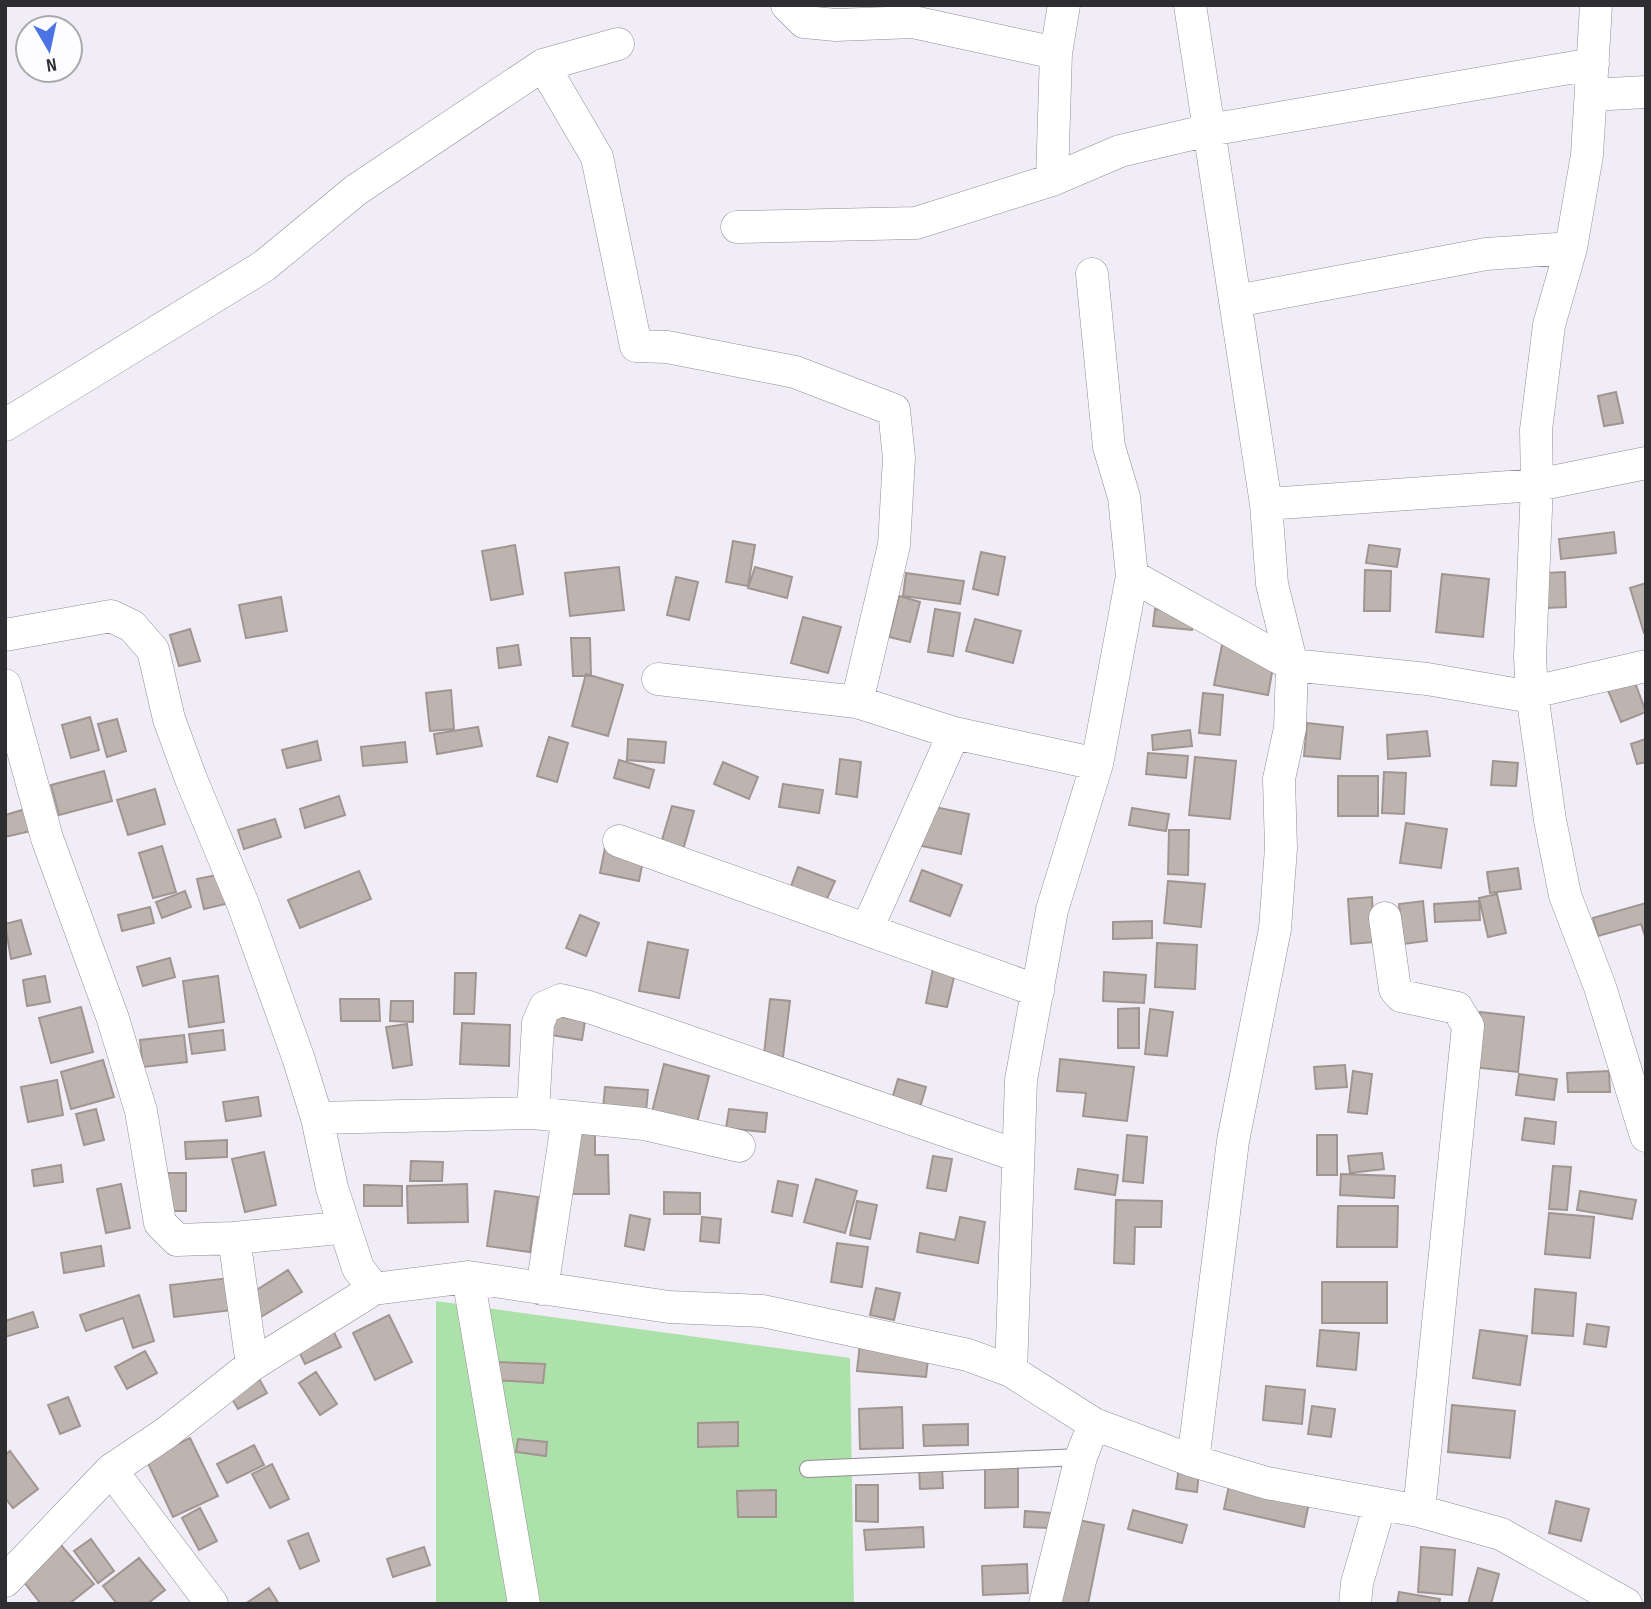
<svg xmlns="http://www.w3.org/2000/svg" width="1651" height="1609" font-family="'Sofia Sans Condensed',sans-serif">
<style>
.green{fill:#ace1a9}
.building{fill:#beb4af;stroke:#a09591;stroke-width:2}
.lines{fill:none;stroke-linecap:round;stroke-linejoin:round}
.service-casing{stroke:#918d96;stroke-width:18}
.minor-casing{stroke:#918d96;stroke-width:33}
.service{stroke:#fff;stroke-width:16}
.minor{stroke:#fff;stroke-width:32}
</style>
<rect width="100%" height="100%" fill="#f1edf6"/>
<path class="green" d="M436 1301 850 1358 854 1604H436Z"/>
<path class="building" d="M1616 392 1623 423 1604 426 1598 396Z
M1614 532 1616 553 1561 559 1559 539Z
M733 541 755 545 748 586 726 582Z
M515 545 523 594 491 600 482 551Z
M1369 545 1400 549 1397 567 1366 563Z
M981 552 1005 557 998 595 973 589Z
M619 567 624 610 570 616 565 573Z
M755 567 792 577 787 598 748 588Z
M1365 570 1391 571 1390 611H1364Z
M1565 572 1566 607 1547 608 1545 573Z
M906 573 964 581 960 604 903 596Z
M1442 574 1489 579 1483 637 1436 632Z
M676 577 698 582 689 620 667 615Z
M1646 583V633H1644L1630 588Z
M899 596 920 602 910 642 889 637Z
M281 597 287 631 246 638 239 605Z
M935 609 960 613 953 656 928 652Z
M1155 609 1194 614 1192 630 1153 626Z
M803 617 841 627 828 673 791 663Z
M975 619 1021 631 1013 663 966 651Z
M190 629 200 661 179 666 170 635Z
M571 638H590L591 676H573Z
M1223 640 1276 650 1268 695 1214 685Z
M518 645 521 665 499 668 497 648Z
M1631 672 1646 712 1621 722 1605 683Z
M586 674 623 685 608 736 572 726Z
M451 690 454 729 430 731 426 693Z
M1203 693 1223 695 1220 735 1199 733Z
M90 717 99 750 71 758 62 725Z
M117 719 126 751 107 757 98 724Z
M1307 723 1343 727 1340 759 1304 756Z
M478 727 482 746 437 754 434 734Z
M1190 730 1192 746 1153 750 1152 735Z
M1427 731 1430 756 1388 759 1387 735Z
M549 737 568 743 557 782 537 776Z
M628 739 666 742 664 763 627 760Z
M1646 739V762L1637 764 1631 744Z
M317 741 321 760 287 768 282 750Z
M405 742 407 762 363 766 361 747Z
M1148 753 1188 756 1186 778 1146 774Z
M1195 757 1236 761 1230 819 1189 815Z
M840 759 861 762 857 797 836 794Z
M619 760 654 770 649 788 614 778Z
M1493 761 1518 763 1516 786 1491 785Z
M723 762 758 777 749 799 714 784Z
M104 771 112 801 59 815 51 785Z
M1384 772 1406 773 1404 814 1382 813Z
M1338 776H1378V816H1338Z
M783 784 823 790 819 813 779 807Z
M155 789 165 824 128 835 117 800Z
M339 796 345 815 305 828 300 809Z
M925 805 969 814 961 854 917 845Z
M672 806 694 811 683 850 661 843Z
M29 808 35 830 5 837V815Z
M1132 808 1169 814 1166 831 1129 825Z
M275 819 281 837 244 849 238 830Z
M1406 823 1447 829 1441 868 1400 863Z
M1169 830H1189L1188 875 1168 874Z
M162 846 176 892 153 898 139 853Z
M605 848 644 855 639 881 600 873Z
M798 867 835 881 825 903 790 889Z
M1518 868 1521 889 1490 893 1487 872Z
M922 870 962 885 950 916 910 901Z
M359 871 371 899 300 928 288 900Z
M232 872 238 901 204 909 197 879Z
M1168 881 1205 884 1201 927 1164 923Z
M185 891 191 907 162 918 156 902Z
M1497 894 1506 933 1488 937 1479 898Z
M1372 897 1374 942 1351 944 1348 899Z
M1423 901 1427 941 1404 944 1399 904Z
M1479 901 1480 920 1435 922 1434 904Z
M1646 903V939L1641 924 1598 936 1593 918Z
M150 907 154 923 122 931 118 915Z
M580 915 599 923 586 956 566 948Z
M21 920 31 954 11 959 5 924Z
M1152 921V938L1113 939V922Z
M648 942 688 950 679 998 639 991Z
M1157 943 1197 945 1195 989 1155 987Z
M170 958 175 977 143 986 137 967Z
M933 968 955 973 947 1007 926 1003Z
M1104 972 1146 975 1144 1003 1103 1001Z
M455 973H476L474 1014H454Z
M45 976 50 1002 27 1006 23 980Z
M218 976 224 1022 189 1027 183 981Z
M340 999H379L380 1021H341Z
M770 999 790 1001 783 1057 764 1055Z
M391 1001H413V1022L390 1021Z
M81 1007 93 1052 51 1063 39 1018Z
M1139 1008V1048H1118V1009Z
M1150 1009 1173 1012 1167 1056 1145 1054Z
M1480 1012 1524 1017 1518 1072 1473 1067Z
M549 1015 585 1021 582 1040 545 1034Z
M462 1023 510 1025 509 1066 460 1064Z
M407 1024 412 1065 393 1068 386 1027Z
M223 1030 225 1050 192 1054 189 1034Z
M184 1035 187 1062 143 1067 140 1040Z
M1060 1059 1134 1067 1127 1121 1083 1116 1086 1093 1057 1091Z
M103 1060 114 1097 71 1109 61 1072Z
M664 1064 709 1076 697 1123 652 1112Z
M1345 1065 1347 1087 1316 1089 1314 1067Z
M1353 1071 1372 1074 1367 1114 1348 1112Z
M1609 1071 1610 1092H1568L1567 1073Z
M1519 1074 1557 1079 1554 1100 1516 1095Z
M898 1079 926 1087 920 1107 892 1099Z
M57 1080 63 1115 28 1122 21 1087Z
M605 1087 648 1090 646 1112 603 1109Z
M258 1097 261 1116 226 1121 223 1102Z
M96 1109 104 1140 84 1145 76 1114Z
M729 1109 767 1113 765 1132 726 1128Z
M1525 1118 1556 1122 1554 1144 1522 1140Z
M570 1130H595V1155H608L609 1194H572Z
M1127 1135 1147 1137 1143 1183 1123 1181Z
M1317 1135H1337V1175H1317Z
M227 1140V1157L186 1159 185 1142Z
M264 1152 276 1205 245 1212 232 1159Z
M1382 1153 1384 1169 1350 1173 1348 1156Z
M933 1156 952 1159 946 1191 927 1188Z
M411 1161 443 1162 442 1181H410Z
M61 1165 63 1182 34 1186 32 1170Z
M1553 1166 1571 1167 1567 1210 1549 1209Z
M1078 1169 1118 1175 1115 1195 1075 1189Z
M166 1173H186V1211H166Z
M1341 1174 1395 1176 1394 1198 1340 1195Z
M816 1179 857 1191 845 1233 804 1222Z
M778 1181 798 1185 792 1216 772 1212Z
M121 1184 130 1228 106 1233 97 1189Z
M467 1184 468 1222 408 1223 407 1186Z
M364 1185 402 1186V1206H364Z
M495 1191 538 1197 530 1252 487 1246Z
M1580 1191 1636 1200 1632 1219 1577 1210Z
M664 1192 700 1193V1214H664Z
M1116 1200 1162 1201 1161 1227H1135L1134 1264 1114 1263Z
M857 1201 877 1205 870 1239 850 1235Z
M1338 1206H1398L1397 1247H1337Z
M1549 1213 1594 1217 1590 1258 1545 1254Z
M630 1215 650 1219 644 1250 625 1246Z
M702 1217 721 1219 719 1243 700 1241Z
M960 1217 985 1222 978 1263 917 1252 920 1233 955 1240Z
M837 1243 868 1247 862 1287 831 1282Z
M101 1246 104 1266 64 1273 61 1253Z
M288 1270 302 1292 261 1317 247 1296Z
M229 1278 233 1310 174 1317 170 1285Z
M1322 1282H1387V1323H1322Z
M876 1288 900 1293 894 1320 870 1315Z
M1535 1289 1576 1293 1573 1336 1532 1333Z
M139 1295 154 1341 133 1348 123 1318 86 1331 80 1315Z
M33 1312 38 1327 5 1337V1321Z
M389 1315 412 1362 375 1380 353 1333Z
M328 1320 341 1347 305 1364 292 1337Z
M1587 1324 1609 1327 1606 1347 1584 1344Z
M1320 1330 1359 1333 1356 1370 1317 1366Z
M1480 1330 1527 1336 1520 1385 1473 1378Z
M860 1343 929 1350 926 1377 857 1371Z
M145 1351 157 1373 127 1389 115 1367Z
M495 1362 545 1364 543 1383 494 1380Z
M316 1372 337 1404 320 1415 299 1383Z
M258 1377 267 1393 238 1409 228 1392Z
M1266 1386 1305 1390 1302 1424 1263 1420Z
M68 1397 80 1426 60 1434 48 1405Z
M1452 1405 1515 1411 1510 1458 1448 1452Z
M1312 1406 1335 1409 1331 1437 1308 1434Z
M902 1407 903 1448 860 1449 859 1409Z
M738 1422V1446L698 1447V1423Z
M968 1424V1445L924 1446 923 1425Z
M190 1438 218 1496 173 1517 146 1459Z
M518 1439 547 1442 546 1456 516 1452Z
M254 1445 264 1465 227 1483 217 1464Z
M10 1451 38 1489 13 1508 5 1498V1455Z
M1180 1459 1200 1462 1197 1492 1176 1489Z
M272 1464 289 1499 270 1508 252 1474Z
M942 1466 943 1488 920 1489 919 1468Z
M985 1467 1018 1468V1507L985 1508Z
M1230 1481 1310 1498 1304 1527 1224 1509Z
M856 1485H878V1522L856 1521Z
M776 1490V1517H738L737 1491Z
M1556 1501 1589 1509 1581 1541 1549 1533Z
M200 1508 217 1541 199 1550 182 1518Z
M1133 1510 1187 1525 1182 1543 1128 1529Z
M1025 1511 1051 1513 1050 1528 1024 1527Z
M1073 1519 1104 1525 1088 1604H1056Z
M923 1527 924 1547 866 1550 864 1530Z
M308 1533 319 1561 300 1569 288 1541Z
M91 1539 114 1571 98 1583 74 1551Z
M60 1544 94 1584 69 1604H41L20 1577Z
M424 1547 430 1565 393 1577 387 1559Z
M1421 1547 1455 1550 1452 1595 1418 1592Z
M139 1558 165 1590 147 1604H117L103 1586Z
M1027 1564 1028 1593 983 1595 982 1566Z
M1478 1568 1499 1574 1491 1604H1468Z
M269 1588 279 1604H245Z
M1399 1592 1440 1599 1439 1604H1397Z"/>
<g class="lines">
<g class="service-casing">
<path id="service" d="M808 1469 1081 1457"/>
</g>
<g class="minor-casing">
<path id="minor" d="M787 5 804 22 836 25 913 22 1056 53
M1190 5 1266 504 1272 584 1292 665 1290 728 1279 779 1281 848 1275 929 1233 1141 1193 1461
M1596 5 1587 155 1571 248 1549 325 1536 430 1537 485 1530 657 1532 694 1550 820 1565 895 1600 987 1646 1136
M543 65 597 157 636 346 667 347 795 372 894 410 899 458 894 545 857 702
M1591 95 1646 92
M1052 180 1056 53 1064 5
M737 227 916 223 1052 180 1120 151 1209 130 1593 64
M1092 274 1109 447 1124 497 1132 576 1292 665 1427 679 1520 695 1646 666
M1236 301 1486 254 1571 248
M5 425 264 266 356 190 543 65 618 44
M1266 504 1537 485 1646 463
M5 635 111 616 132 626 153 650 169 719 191 779 243 904 298 1057 317 1118 332 1188 358 1268 374 1289
M658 679 857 702 954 733 1097 764
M5 685 47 838 113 1019 141 1111 160 1223 177 1240 234 1238 329 1229 342 1221
M619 841 1038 991
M1385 918 1395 989 1401 996 1457 1008 1468 1026 1419 1511
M867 929 954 733
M533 1113 538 1023 545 1007 561 1000 589 1007 1018 1156
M317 1118 533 1113 644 1124 739 1146
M234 1238 252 1365
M468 1277 524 1604
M542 1289 568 1117
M1011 1371 1021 1080 1052 910 1097 764 1132 576
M111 1470 212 1604
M5 1581 111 1470 166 1433 252 1365 374 1289 468 1277 669 1307 762 1311 968 1355 1011 1371 1094 1424 1193 1461 1267 1483 1419 1511 1501 1534 1626 1604
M1045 1604 1081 1457 1094 1424
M1355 1604 1357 1583 1380 1504"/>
</g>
<use href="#service" class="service"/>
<use href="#minor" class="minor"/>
</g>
<rect width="1651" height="1609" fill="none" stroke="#2e2d30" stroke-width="14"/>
<g transform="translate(49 49) rotate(171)"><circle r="33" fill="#fdfcfe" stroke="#aaa9ac" stroke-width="2"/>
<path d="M0-5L12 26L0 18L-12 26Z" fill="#4b73e6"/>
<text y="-10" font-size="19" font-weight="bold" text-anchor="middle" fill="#2e2d30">N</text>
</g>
</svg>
